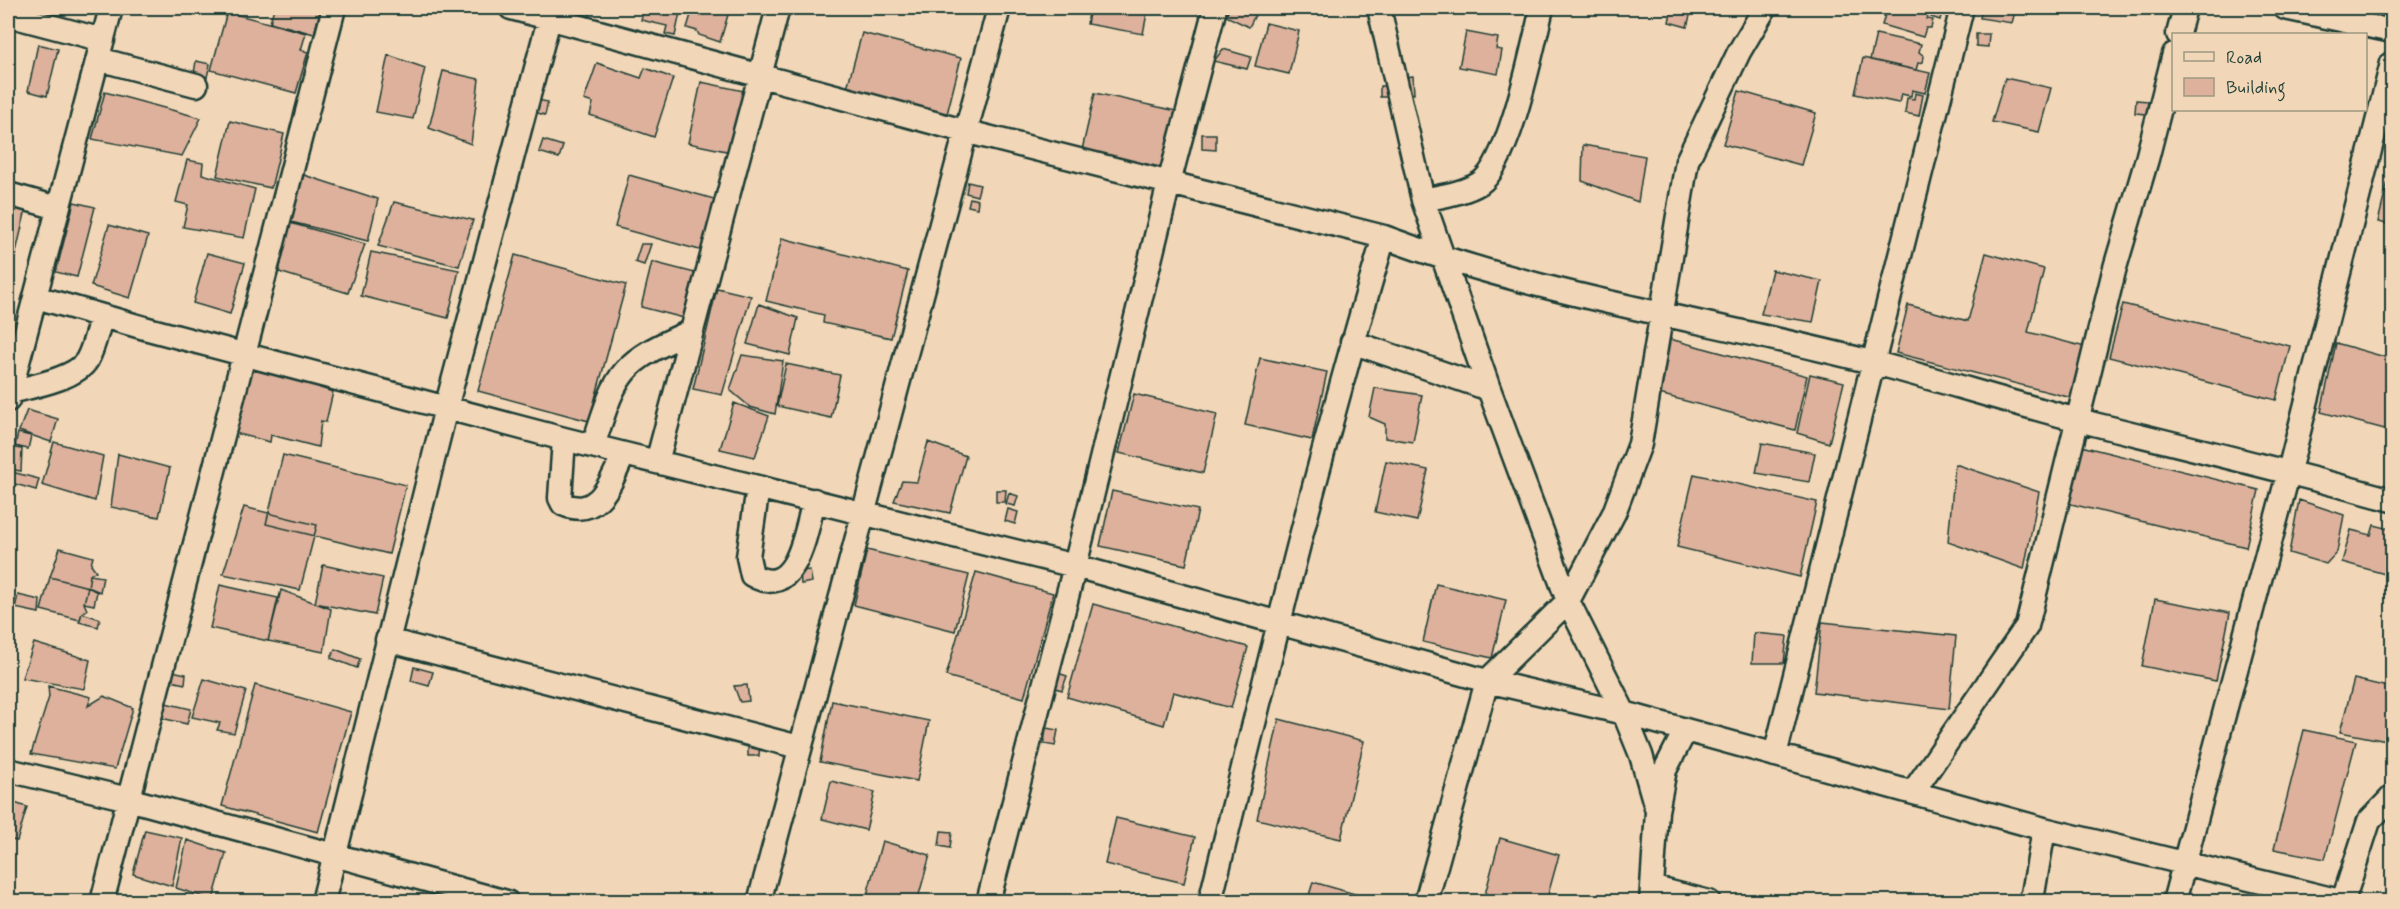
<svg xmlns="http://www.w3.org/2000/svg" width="2400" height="909" font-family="Mynerve,sans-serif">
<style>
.building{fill:#ddb19b;stroke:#1f3d34;stroke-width:1.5}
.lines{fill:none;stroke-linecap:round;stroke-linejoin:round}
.minor-casing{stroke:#1f3d34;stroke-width:27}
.minor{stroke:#f1d7b8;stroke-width:22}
</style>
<rect width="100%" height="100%" fill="#f1d7b8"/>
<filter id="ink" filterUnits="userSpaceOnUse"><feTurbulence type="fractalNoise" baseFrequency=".0167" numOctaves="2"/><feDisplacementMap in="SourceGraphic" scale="12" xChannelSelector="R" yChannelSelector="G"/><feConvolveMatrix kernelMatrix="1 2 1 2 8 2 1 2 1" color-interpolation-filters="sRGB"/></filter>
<g filter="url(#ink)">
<path class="building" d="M274 8H321L314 34 270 22Z
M578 8H591L590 17 577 15Z
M644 8H681L675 36 665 34 667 26 641 20Z
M693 8H730L720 42 699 35 697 31 687 28Z
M1090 8H1148L1143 34 1087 24Z
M1230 8H1240L1255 15 1249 27 1226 16Z
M1672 8 1691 12 1687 27 1669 22Z
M1887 8H1911L1929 13 1927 19 1933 20 1931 28H1926L1923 37 1882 25Z
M1943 8 1940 20 1931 17 1933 10 1927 9Z
M1982 8H2016L2012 23 1980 18Z
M227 12 306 33 301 50 308 52 296 93 211 70Z
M1266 23 1299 31 1289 74 1255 66Z
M1466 32 1498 38 1496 49 1502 50 1498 74 1459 67Z
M862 33 961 58 947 114 847 88Z
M1876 34 1921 44 1919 52 1924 56 1923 62 1918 63 1916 70 1870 60Z
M1976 34H1989L1988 47 1976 46Z
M38 44 58 49 47 96 28 91Z
M1223 49 1251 57 1247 69 1214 61Z
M388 55 425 68 413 119 376 112Z
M1863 58 1930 73 1925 93 1912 90 1911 96 1901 94 1899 103 1855 94Z
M196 61 210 64 207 77 194 74Z
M597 63 641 78 645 68 673 78 654 137 590 115 593 103 584 100Z
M443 71 479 79 471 144 429 128Z
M1413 76 1414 94 1404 91V77Z
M2005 78 2051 88 2039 132 1992 122Z
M701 82 744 91 731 152 688 143Z
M1380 86H1390L1389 97H1380Z
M1739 91 1816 113 1801 165 1723 144Z
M105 92 201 118 182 156 92 139Z
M1095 93 1181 112 1169 169 1082 150Z
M1915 93 1923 95 1919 116 1905 113 1907 98 1914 99Z
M537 100 548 102 545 115 534 112Z
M2136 100 2148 101 2146 114 2135 113Z
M230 121 284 134 271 188 217 176Z
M1202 134H1216V150L1202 149Z
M543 140 563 146 559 158 539 152Z
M1583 145 1645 156 1638 202 1582 181Z
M187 160 203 163 202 174 255 189 244 238 183 227 188 205 176 202Z
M304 175 378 199 368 241 287 221Z
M629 175 721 201 707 252 615 227Z
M2389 177 2392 178V225L2378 222Z
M968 182 980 185 977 196 966 193Z
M970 198 978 200 977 208 968 206Z
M74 202 95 207 77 277 56 272Z
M394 202 473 220 459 266 378 246Z
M8 205 26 209 8 287Z
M290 223 365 244 348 293 279 272Z
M109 225 148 236 130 298 91 286Z
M782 238 908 271 891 338 823 323 824 315 766 301Z
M641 244H651L644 265 635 262Z
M371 252 459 270 448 318 361 296Z
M207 253 245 263 230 314 193 303Z
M1986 253 2044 269 2028 332 2085 347 2072 398 1896 353 1908 305 1968 321Z
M515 255 626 285 589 421 478 391Z
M652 262 695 273 684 318 641 307Z
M1772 270 1822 281 1813 322 1761 314Z
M717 288 751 296 722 395 693 389Z
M759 304 798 318 790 355 747 344Z
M2123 304 2290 346 2276 400 2109 357Z
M1670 339 1807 376 1795 430 1659 394Z
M2336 343 2392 359V431L2321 412Z
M742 355 783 361 775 414 750 407 730 390Z
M1260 358 1327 372 1312 440 1245 425Z
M786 364 840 375 831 418 777 406Z
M246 368 320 386V388L333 392 326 422 321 421 318 447 271 435 270 442 231 432Z
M1810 374 1844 382 1829 443 1797 433Z
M1375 388 1422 395 1413 442 1385 438V424L1369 417Z
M1134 394 1217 414 1203 473 1119 453Z
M734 403 769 416 755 457 720 449Z
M27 410 58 419 51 442 19 431Z
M18 433 31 436 28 449 15 446Z
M54 442 103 456 95 501 42 485Z
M928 442 966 456 950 513 894 501 902 481 917 482Z
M1762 443 1815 453 1809 482 1756 473Z
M2081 446 2259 490 2246 547 2067 503Z
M15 448 22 449 21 471 9 469 11 452Z
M118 454 170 468 159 517 111 507Z
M283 455 406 485 389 554 266 524Z
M1386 461 1428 470 1417 521 1375 512Z
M1955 464 2039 492 2024 569 1948 542Z
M8 471 39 479 36 490 8 482Z
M1694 474 1817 502 1800 577 1677 547Z
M996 490H1006L1005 502H996Z
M1112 491 1198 510 1186 565 1100 546Z
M1009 493 1018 496 1015 506 1006 504Z
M2299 500 2344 515 2337 552 2326 564 2289 553Z
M244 507 317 525 300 590 223 574Z
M1008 509 1018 512 1015 524 1005 521Z
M2374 525 2390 529 2392 525V576L2342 562 2351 530 2371 535Z
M60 548 93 557 91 564 96 571 90 575 88 587 50 577Z
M867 550 969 575 955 631 854 605Z
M323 565 383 578 375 615 315 603Z
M810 570 812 582 801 584 800 571Z
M976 572 1053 593 1024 698 946 676Z
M90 575 103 577 100 592 88 587Z
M50 577 88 587 84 603 87 610 82 613 80 620 41 610Z
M1436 584 1506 600 1492 658 1423 642Z
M220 585 278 598 268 641 210 628Z
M88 587 97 592 94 605 84 603Z
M281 590 331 609 324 652 268 641Z
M18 595 40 600 39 613 15 608Z
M2155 599 2230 613 2216 681 2142 666Z
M1093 604 1248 647 1231 708 1173 692 1164 725 1067 697Z
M82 613 100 619 98 627 79 622Z
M1822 622 1956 636 1949 709 1814 692Z
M1754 633 1787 636 1784 663H1752Z
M34 643 90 660 84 689 22 678Z
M335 649 360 659 357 668 331 658Z
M414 667 433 672 429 686 411 681Z
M168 670 186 674 185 684 166 680Z
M1055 672 1067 676 1062 690 1050 686Z
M204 679 246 691 234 733 217 730 220 723 192 717Z
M2354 679 2392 688V742L2340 732Z
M255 685 351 712 318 832 222 806Z
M747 685 749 701 740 702 734 686Z
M48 686 91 697 88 706 104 696 133 708 115 769 31 754 49 697Z
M832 701 929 721 917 781 820 762Z
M161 702 191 709 187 724 157 717Z
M1279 719 1364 741 1341 839 1257 819Z
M1046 728 1058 730 1055 746 1044 744Z
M2304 730 2356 741 2325 859 2274 849Z
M748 743H760L759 756H748Z
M831 781 875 792 866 830 822 819Z
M8 801 27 807 17 841 8 839Z
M1116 818 1195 837 1184 883 1105 864Z
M145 830 182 838 172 886 133 874Z
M941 831 952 832 950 848 939 846Z
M1500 838 1559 855 1546 902H1483Z
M187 840 226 853 213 900 176 888Z
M882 841 930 855 917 902H865Z
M1313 882 1362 896 1360 902H1307Z"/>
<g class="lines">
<g class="minor-casing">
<path id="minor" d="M511 8 964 131 1384 237C1541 296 1708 320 1871 362 1940 380 2008 402 2078 420 2183 446 2288 471 2392 500
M1379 8 1423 200 1489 389 1568 601 1624 713 1641 755 1657 811
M2285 8 2392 31
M8 15 103 40
M2178 34 2185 8
M98 59 196 85
M8 194 58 208
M1423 200C1441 196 1464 193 1480 183 1510 163 1533 45 1542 8
M36 297 148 329 564 439 1075 566 1487 681 1624 713 2044 829 2344 902
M1352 342 1489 389
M10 392C29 387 76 379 87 360 94 348 97 330 102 316
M8 400 111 8
M564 439 560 498 563 504C600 520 611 480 624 454
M593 446C617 372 618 363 692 331
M657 462 778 8
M758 487 748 557 752 575C797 601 806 531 814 500
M387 640 799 747
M1775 755 1962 8
M8 770 128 799 507 902
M1913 792 2027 626 2114 271 2147 159 2174 54
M1654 888 1709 902
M2343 901 2369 821 2392 797
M102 902 334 8
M323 902 446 408 552 8
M759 902 999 8
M988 902 1075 566 1169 183 1215 8
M1210 902C1265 679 1318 456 1384 237
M1426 902 1487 681 1568 601 1614 513 1640 444 1687 161 1739 52 1765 8
M1651 902 1657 811 1665 770 1685 731
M2029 902 2033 894 2044 829
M2174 902 2289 471 2392 63"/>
</g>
<use href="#minor" class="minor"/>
</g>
</g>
<rect width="2400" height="909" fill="none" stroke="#f1d7b8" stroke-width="30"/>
<rect x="15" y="15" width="2370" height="879" fill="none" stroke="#1f3d34" stroke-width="2" filter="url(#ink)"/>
<rect x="2172" y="33" width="195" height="78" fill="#f1d7b8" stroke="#9d9983" stroke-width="1.5"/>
<rect x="2184" y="52" width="30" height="9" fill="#f1d7b8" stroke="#9d9983" stroke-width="1.5"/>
<text x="2226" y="63" font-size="18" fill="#1f3d34">Road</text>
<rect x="2184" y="78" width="30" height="18" fill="#ddb19b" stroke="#9d9983" stroke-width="1.5"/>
<text x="2226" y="93" font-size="18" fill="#1f3d34">Building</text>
</svg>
